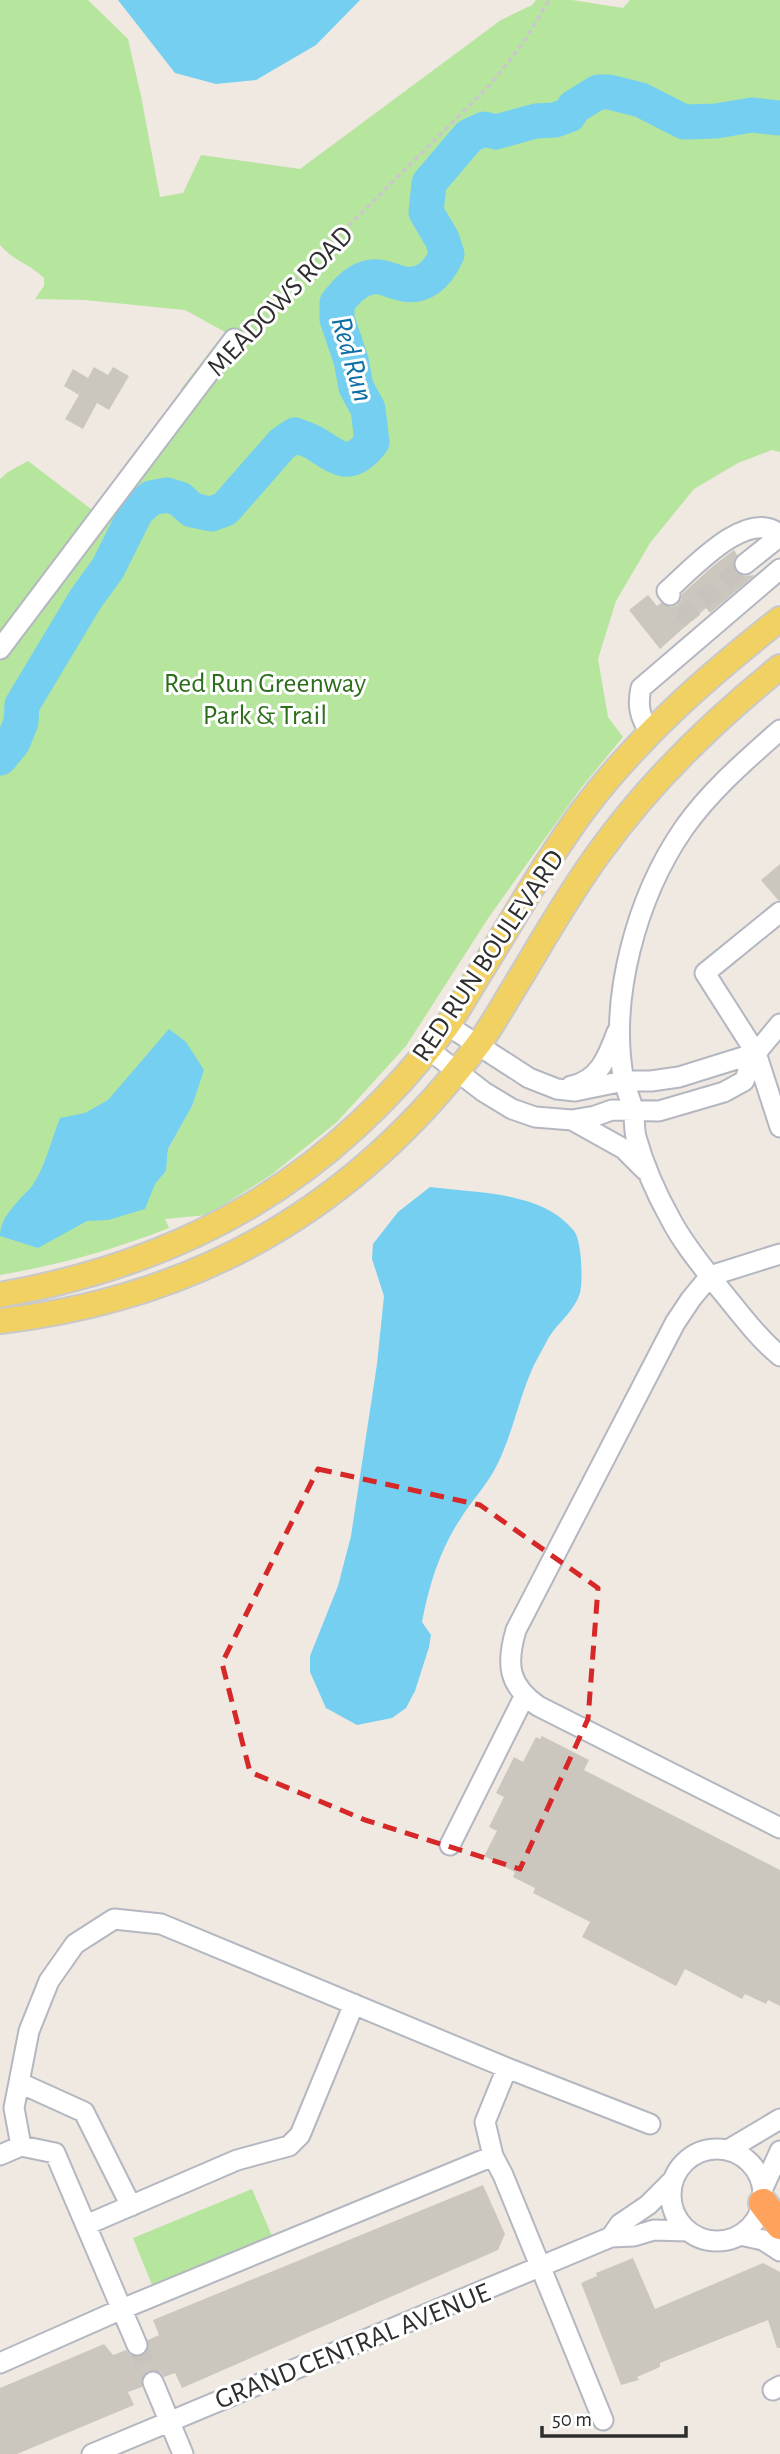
<svg xmlns="http://www.w3.org/2000/svg" width="780" height="2454" font-family="'Alegreya Sans',sans-serif">
<style>
.green{fill:#b6e59e;fill-rule:evenodd}
.water{fill:#75cff0}
.lines{fill:none;stroke-linecap:round;stroke-linejoin:round}
.river{stroke:#75cff0;stroke-width:35}
.building{fill:#cbc7bf}
.minor-tunnel{stroke:#c8c4bd;stroke-width:19;stroke-dasharray:19 10;stroke-linecap:butt}
.minor-casing{stroke:#b4b7c1;stroke-width:23}
.major-casing{stroke:#c9c9c9;stroke-width:28}
.highway-casing{stroke:#c9c9c9;stroke-width:32}
.path{stroke:#c9c9c9;stroke-width:3.5;stroke-dasharray:5 3.5;stroke-linecap:butt}
.minor{stroke:#fff;stroke-width:19}
.major{stroke:#f2d163;stroke-width:24}
.highway{stroke:#ffa35c;stroke-width:28}
.marked{fill:none;stroke:#d62828;stroke-width:5;stroke-dasharray:14 9;stroke-linejoin:round}
.labels{text-anchor:middle;stroke-width:6;stroke-linejoin:round;paint-order:stroke}
.street-label{font-size:28px;fill:#2e2e2e;stroke:#fff}
.park-label{font-size:28px;fill:#2c6e1b;stroke:#fff}
.water-label{font-size:30px;font-style:italic;fill:#0d6fa3;stroke:#fff}
</style>
<rect width="100%" height="100%" fill="#efe9e1"/>
<path class="green" d="M0 0H88L128 39 141 96 160 197 183 193 201 155 300 169 501 20 532 5 536 0H572L623 8 630 0H780V452L772 450 738 463 694 489 650 543 616 601 598 659 608 717 623 737 581 788 489 917 406 1046 337 1122 271 1175 207 1215 165 1219 169 1228C113 1250 59 1265 0 1275V479L8 472 28 461 95 512 186 393 181 389 225 332 185 310 85 300 35 299 44 286V278C30 264 15 262 0 245ZM198 1062 203 1070 192 1106 168 1149 166 1171 155 1184Z
M252 2189 272 2236 152 2285 133 2238Z"/>
<path class="water" d="M118 0H360L316 45 256 80 216 84 175 73Z
M169 1029 186 1042 204 1070 192 1106 168 1149 166 1171 155 1184 145 1209 108 1220 87 1221 38 1248 0 1236C0 1216 20 1200 32 1186 44 1170 52 1138 60 1118L85 1113 108 1100Z
M430 1187C475 1193 543 1191 574 1231 582 1241 583 1281 580 1293 575 1310 558 1323 549 1337 544 1346 539 1356 534 1365 519 1397 513 1433 497 1465 488 1484 472 1500 461 1518 440 1549 429 1585 422 1622L431 1635 429 1647 415 1691 406 1708 392 1718 357 1725 326 1708 310 1672V1656L338 1586 351 1536 377 1364 384 1296 372 1259 373 1244 398 1212Z"/>
<g class="lines">
<path class="river" d="M0 758 13 742 21 722 22 705 85 600 108 568 137 510 151 498 167 495 180 499 192 510 211 514 225 509 282 444 295 435C302 438 310 440 316 444 340 459 350 470 372 442L368 409 356 387 351 360 337 319V303C345 293 354 282 367 278 380 274 388 280 400 283 423 290 438 274 447 254L442 239 426 212 429 183 469 136 484 129 496 132 536 121 555 120 569 115 574 107 598 92H609L641 100 684 122 716 121 752 115 780 118"/>
</g>
<path class="building" d="M94 367 108 375 113 367 129 376 109 410 97 403 83 429 65 419 79 395 64 386 73 369 88 378Z
M734 550 737 555 733 565 736 572 741 576 755 575 710 613 706 608 660 649 629 610 648 595 657 606 661 603 671 607 677 605 681 600 682 594 713 566Z
M780 864V900H778L761 880Z
M542 1736 589 1760 584 1770 780 1870V2006L768 2000 766 2004 745 1994 742 1999 685 1969 676 1986 582 1937 590 1922 533 1893 535 1888 513 1877 515 1872 484 1856 497 1831 489 1827 504 1797 496 1793 514 1757 523 1762 536 1737 540 1739Z
M483 2185 505 2234 498 2250 182 2388 175 2373 164 2377 160 2372 149 2371 143 2375 142 2387 128 2392 134 2405 17 2454H0V2388L104 2344 113 2355 126 2350 130 2355 141 2356 147 2352 148 2340 159 2335 153 2320Z
M633 2258 655 2309 763 2263 780 2272V2348H777L768 2320 660 2363V2367L637 2377 639 2380 621 2385 581 2283 597 2276 596 2273Z"/>
<g class="lines">
<path class="minor-tunnel" d="M692 620 686 614 745 564
M137 2345 153 2382"/>
<g class="minor-casing">
<path id="minor" d="M745 564 780 536
M670 595 667 591C691 570 748 506 780 535
M0 649 234 339
M780 730C746 760 710 791 684 828 637 896 608 999 624 1081 626 1091 632 1101 633 1111 635 1120 634 1129 636 1137 644 1166 657 1195 671 1220 684 1245 703 1267 720 1289 739 1312 757 1337 780 1356
M650 733C640 717 637 706 641 688L780 569
M780 912 705 973 756 1053 780 1127
M447 1025 529 1078 557 1089 575 1091 624 1081H651L679 1077 756 1053
M428 1049 484 1092 512 1109 535 1117 572 1120 595 1116 612 1110 659 1111 724 1092 744 1081 756 1053 780 1024
M571 1086C599 1081 608 1056 617 1032
M572 1120 624 1149 645 1170
M780 1254 710 1276 691 1299 675 1323 516 1630C506 1664 508 1685 538 1706L780 1828
M450 1845 524 1697
M507 2068 650 2124
M20 2083 84 2112 131 2206
M671 2195a46 46 0 1 1 92 0a46 46 0 1 1-92 0Z
M728 2150 780 2119
M0 2155 21 2146
M493 2156 503 2175 603 2420
M763 2188 780 2151
M86 2225 237 2160 289 2146 300 2135 354 2004
M740 2235 763 2240 780 2251
M611 2237 620 2224 648 2205 672 2181
M0 2363 122 2309 493 2156 485 2122 507 2068 161 1924 114 1919 75 1944 49 1981 29 2031 14 2108 21 2146 55 2153C82 2217 110 2281 137 2345
M153 2382 183 2454
M773 2390 780 2386
M92 2454 611 2237 634 2236 654 2230 688 2231"/>
</g>
<g class="major-casing">
<path id="major" d="M0 1295C189 1261 330 1180 447 1026 458 1010 468 992 478 976 513 920 545 862 584 809 639 736 709 675 780 619
M0 1321C200 1298 356 1206 477 1046 491 1028 502 1007 514 988 542 942 568 895 599 853 649 783 713 721 780 667"/>
</g>
<g class="highway-casing">
<path id="highway" d="M763 2203 780 2225"/>
</g>
<path class="path" d="M246 328 490 85 524 42 549 0"/>
<use href="#minor" class="minor"/>
<use href="#major" class="major"/>
<use href="#highway" class="highway"/>
</g>
<path class="marked" d="M318 1469 480 1505 598 1588 588 1719 520 1869 365 1820 250 1772 222 1663Z"/>
<g class="labels">
<g class="street-label">
<text transform="translate(279 300) rotate(-46)" y="10">MEADOWS ROAD</text>
<text transform="translate(487 955) rotate(-56)" y="10">RED RUN BOULEVARD</text>
<text transform="translate(352 2345) rotate(-22)" y="10">GRAND CENTRAL AVENUE</text>
</g>
<g class="park-label">
<text x="265" y="692">Red Run Greenway<tspan x="265" dy="32">Park &amp; Trail</tspan></text>
</g>
<g class="water-label">
<text transform="translate(353 359) rotate(74)" y="10">Red Run</text>
</g>
</g>
<path d="M542 2426v10h144v-10" fill="none" stroke="#2e2e2e" stroke-width="3.5"/>
<text x="552" y="2426" font-size="21" fill="#2e2e2e" stroke="#ffffff" stroke-width="5" paint-order="stroke">50 m</text>
</svg>
